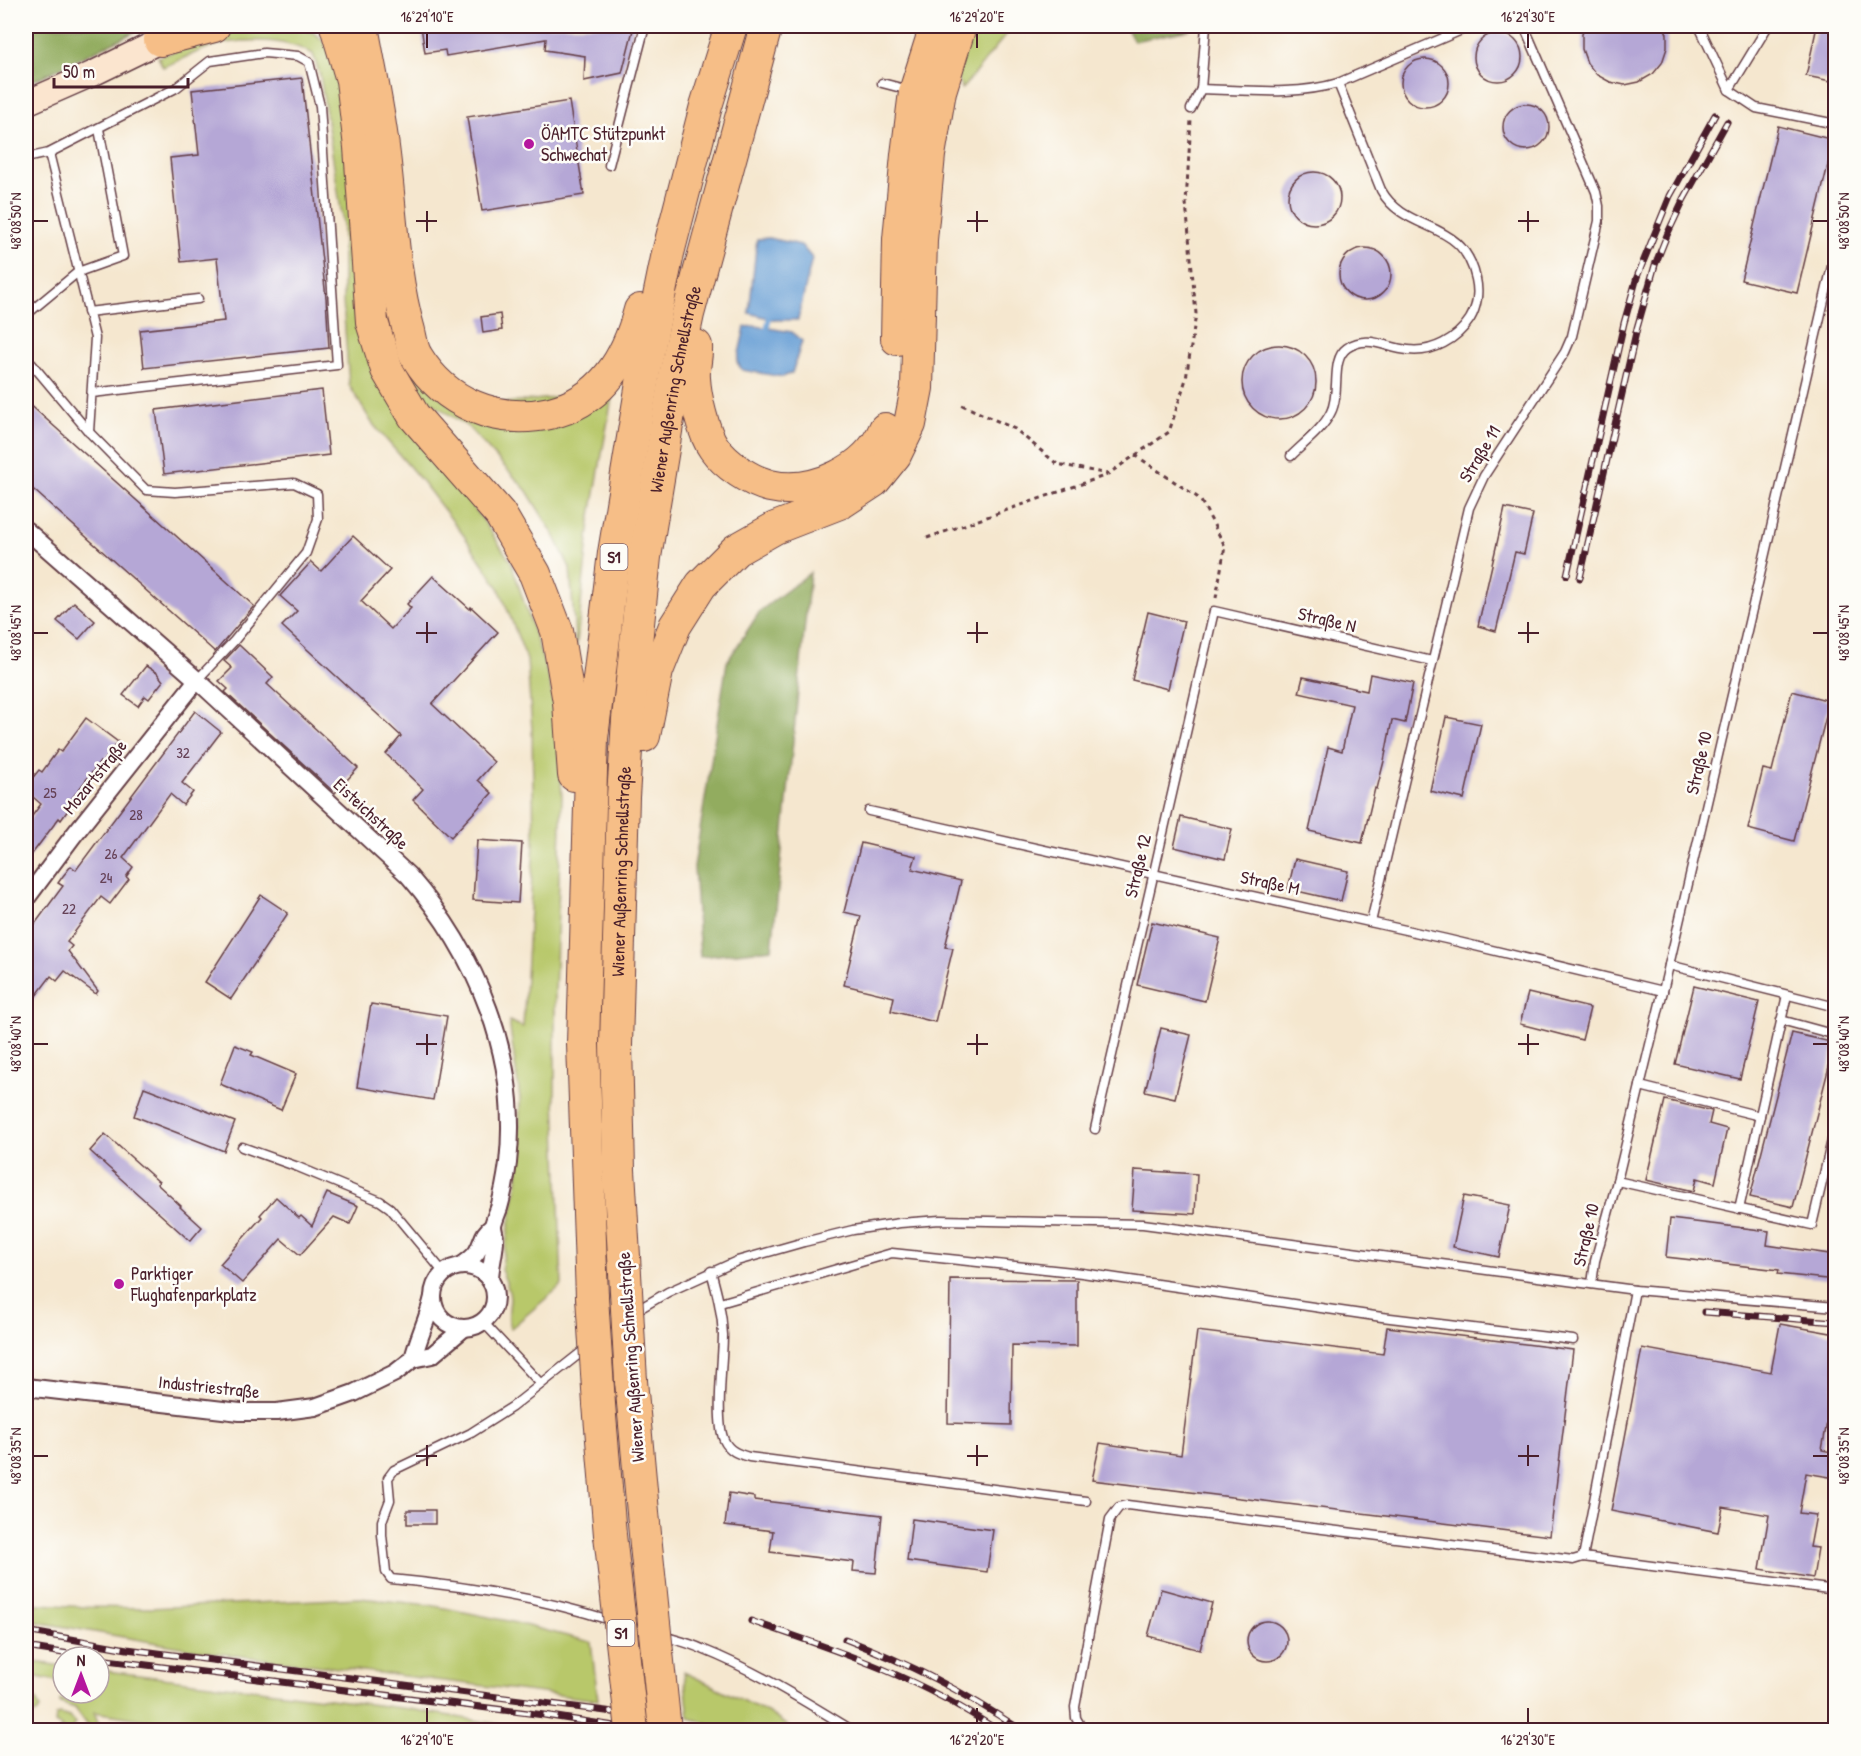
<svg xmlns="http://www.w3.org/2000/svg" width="1861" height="1756" font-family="'Patrick Hand',sans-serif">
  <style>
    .green { fill: #b8c86a; stroke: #81744a; stroke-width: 1.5 }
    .forest { fill: #92ac5e; stroke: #6e6644; stroke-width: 1.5 }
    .water { fill: #679fd5; stroke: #585f80; stroke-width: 1.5 }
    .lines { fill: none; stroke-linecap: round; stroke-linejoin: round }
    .stream { stroke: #679fd5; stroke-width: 5 }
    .building { fill: #b5a7d6 }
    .service-casing { stroke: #643d44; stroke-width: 11 }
    .minor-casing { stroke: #643d44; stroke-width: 20 }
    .secondary-casing { stroke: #643d44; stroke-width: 27 }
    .motorway-casing { stroke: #643d44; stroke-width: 34 }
    .path { stroke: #643d44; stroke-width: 3; stroke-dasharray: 4.5 4.5; stroke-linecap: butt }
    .service { stroke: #fff; stroke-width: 8 }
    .minor { stroke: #fff; stroke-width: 16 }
    .secondary { stroke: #fbe5cf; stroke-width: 24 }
    .motorway { stroke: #f6be87; stroke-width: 32 }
    .rail-casing { stroke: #4a1f2b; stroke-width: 7 }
    .rail { stroke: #fdfcf7; stroke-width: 4.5; stroke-dasharray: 14; stroke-linecap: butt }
    .motorway-bridge-casing { stroke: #643d44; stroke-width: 34; stroke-linecap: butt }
    .motorway-bridge { stroke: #f6be87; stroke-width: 32 }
    .ticks { fill: none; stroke: #4a1f2b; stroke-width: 2 }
    .poi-dot { fill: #b5179e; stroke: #fdfcf7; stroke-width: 2 }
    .labels { text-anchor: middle; stroke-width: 5; stroke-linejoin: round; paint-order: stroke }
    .number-label { font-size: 15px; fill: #654156 }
    .shield { fill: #fdfcf7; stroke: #806168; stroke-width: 1.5 }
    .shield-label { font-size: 16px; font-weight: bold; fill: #4a1f2b }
    .poi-label { font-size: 18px; fill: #4a1f2b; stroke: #fdfcf7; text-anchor: start }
    .street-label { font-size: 18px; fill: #4a1f2b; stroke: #fdfcf7 }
    .neatline { fill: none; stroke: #4a1f2b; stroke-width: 2 }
    .ticks-label { font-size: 15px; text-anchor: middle; fill: #4a1f2b }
  </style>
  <rect width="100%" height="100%" fill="#fdfcf7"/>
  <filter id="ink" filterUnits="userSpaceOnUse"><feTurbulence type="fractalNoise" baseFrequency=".0167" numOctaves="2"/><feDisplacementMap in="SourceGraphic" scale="12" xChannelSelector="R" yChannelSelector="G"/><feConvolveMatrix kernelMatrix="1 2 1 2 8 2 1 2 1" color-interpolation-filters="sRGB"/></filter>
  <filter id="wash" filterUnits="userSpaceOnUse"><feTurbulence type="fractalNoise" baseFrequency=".008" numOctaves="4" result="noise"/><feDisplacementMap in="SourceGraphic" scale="24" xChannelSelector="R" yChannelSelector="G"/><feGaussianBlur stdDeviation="1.35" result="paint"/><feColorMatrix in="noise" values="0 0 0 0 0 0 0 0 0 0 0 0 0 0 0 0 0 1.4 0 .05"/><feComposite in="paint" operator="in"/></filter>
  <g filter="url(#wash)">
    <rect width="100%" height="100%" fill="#f5e7cf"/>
    <g class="green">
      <path d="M249,26H295L314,33L326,43L337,71L356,227L432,454L481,517L511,562L549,679L558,728L562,797L555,994V1098L562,1285L510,1329C507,1318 509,1311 510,1299C510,1289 505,1279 501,1270L518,1180L520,1098L509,1021L523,1027L534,842L532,730L527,660L499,588L465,537L421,480L372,423L349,385L343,301V224L320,75L313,54C287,40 254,39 225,43C207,46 181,60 163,67L158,57Z"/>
      <polygon points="972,26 1013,26 962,89 954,69"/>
      <polygon points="401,359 453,408 613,392 590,521 576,651 570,568 554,535 527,491 468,427 422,396"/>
      <polygon points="359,1598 430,1605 508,1621 591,1642 598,1700 209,1652 26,1620 26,1603 85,1607 150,1608"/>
      <polygon points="26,1661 63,1666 63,1682 26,1675"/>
      <polygon points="99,1670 409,1709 497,1724 559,1730 331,1730 318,1727 317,1730 212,1730 94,1712 100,1727 89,1727 75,1708 60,1703 60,1700 73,1701 74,1693 99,1693"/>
      <polygon points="684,1672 769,1713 793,1730 731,1730 689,1718"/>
      <polygon points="28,1696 36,1699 40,1709 37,1713 26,1717 26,1697"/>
      <polygon points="60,1714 69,1717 75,1723 71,1730 59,1730 62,1727 55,1723 56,1716"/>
    </g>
    <g class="forest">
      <polygon points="26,26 147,26 35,80 26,83"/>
      <polygon points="1125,26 1190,26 1189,30 1134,41"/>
      <polygon points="810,573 772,949 700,957 694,867 727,662 760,611"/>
    </g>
    <g class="water">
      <polygon points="769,238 801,245 812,258 798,320 775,320 749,313 757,239"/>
      <polygon points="756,326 792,332 802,341 792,373 783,377 742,370 737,362 745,327"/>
    </g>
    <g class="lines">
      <polyline class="stream" points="767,328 769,318"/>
    </g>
    <g id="blocks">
      <g class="building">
        <polygon points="421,26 634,26 622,73 584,81 585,56 545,50 546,39 446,56 445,50 425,53"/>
        <polygon points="1585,26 1664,26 1667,34 1667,48 1662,63 1653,74 1639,82 1625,85 1610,82 1597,75 1587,63 1582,49 1582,34"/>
        <polygon points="1817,26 1836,26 1836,82 1806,76"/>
        <circle cx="1498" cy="57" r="24"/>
        <circle cx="1425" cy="83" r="24"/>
        <polygon points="302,78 326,298 329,348 144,368 140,330 224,321 217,258 181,262 170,158 199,155 192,90"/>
        <polygon points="569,101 584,195 482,211 467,117"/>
        <circle cx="1526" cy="127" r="23"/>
        <polygon points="1778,126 1834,140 1797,293 1741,280"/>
        <circle cx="1314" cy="198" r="26"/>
        <circle cx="1365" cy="274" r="26"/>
        <polygon points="500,314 502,330 483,333 481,317"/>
        <circle cx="1279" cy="382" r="37"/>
        <polygon points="322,390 329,455 164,474 156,410"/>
        <polygon points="26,401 254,606 215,652 26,483"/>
        <polygon points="1505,508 1533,514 1524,554 1515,552 1496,631 1478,626"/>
        <polygon points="353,536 390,570 361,601 391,629 411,608 407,604 433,576 470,609 471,607 498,632 432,704 494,762 478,780 492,793 451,837 413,800 423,789 386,754 401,736 282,626 297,611 280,596 311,562 321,571"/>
        <polygon points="74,602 95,621 79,639 57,621"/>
        <polygon points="1148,612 1184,621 1168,689 1132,680"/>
        <polygon points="239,645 273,677 267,684 358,768 335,793 225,692 228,689 219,681 232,668 224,661"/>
        <polygon points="146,666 157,673 163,681 149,699 145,696 138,706 123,695"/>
        <polygon points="1370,674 1413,683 1405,723 1392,720 1384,761 1377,789 1375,788 1362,843 1309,831 1328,747 1342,751 1352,705 1299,693 1303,677 1367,691"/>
        <polygon points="1792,691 1830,701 1794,841 1748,829 1763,769 1772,771"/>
        <polygon points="195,711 221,732 182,783 193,792 183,805 170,794 123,858 133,867 126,877 129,879 110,904 101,897 67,942 72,946 68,951 98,991 96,994 65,971 57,981 51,976 26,1009 26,936 63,886 58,883 63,876 71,866 76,870"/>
        <polygon points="1446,717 1481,724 1464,799 1430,791"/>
        <polygon points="86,718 118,742 102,764 100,762 70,801 73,803 61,820 59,818 26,862 26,824 41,804 26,791 26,786 39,770 42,772 58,750 61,752"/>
        <polygon points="1181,817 1232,829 1225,859 1174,847"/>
        <polygon points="477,840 522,843 518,903 473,900"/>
        <polygon points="861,843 916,856 912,869 961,881 945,947 953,948 935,1022 891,1011 894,997 844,985 861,916 844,912"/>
        <polygon points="1295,859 1348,871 1341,901 1288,889"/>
        <polygon points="261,895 288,913 231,999 205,982"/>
        <polygon points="1152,922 1220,938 1205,1001 1137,985"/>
        <polygon points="1694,986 1759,1002 1740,1079 1675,1064"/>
        <polygon points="1528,993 1590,1008 1582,1040 1520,1024"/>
        <polygon points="371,1004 447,1016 433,1100 357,1087"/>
        <polygon points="1161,1028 1191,1035 1175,1098 1145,1091"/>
        <polygon points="1792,1033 1835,1043 1793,1207 1750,1197"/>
        <polygon points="235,1045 253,1052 251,1055 296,1074 281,1110 220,1084"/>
        <polygon points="144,1087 235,1122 224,1151 134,1116"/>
        <polygon points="1665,1100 1712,1111 1709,1124 1727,1129 1715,1183 1697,1178 1694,1191 1646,1180"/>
        <polygon points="105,1134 159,1182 157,1184 181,1206 180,1207 202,1227 190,1241 90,1151"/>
        <polygon points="1135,1170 1197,1174 1195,1214 1132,1210"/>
        <polygon points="327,1193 358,1206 350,1224 334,1217 300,1255 281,1239 242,1283 220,1264 262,1217 260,1215 276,1197 299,1218 301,1216 312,1226"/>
        <polygon points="1464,1196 1510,1205 1499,1257 1453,1247"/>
        <polygon points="1670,1219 1769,1231 1767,1245 1836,1255 1836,1280 1778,1274 1779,1270 1666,1257"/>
        <polygon points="950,1279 1077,1280 1077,1346 1012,1345 1011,1425 948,1423"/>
        <polygon points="1780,1324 1836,1334 1836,1372 1822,1450 1836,1453 1836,1478 1806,1473 1799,1513 1816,1515 1810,1547 1818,1548 1813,1578 1760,1569 1769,1515 1723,1507 1718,1532 1611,1511 1642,1348 1771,1372"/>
        <polygon points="1387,1327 1573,1350 1550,1536 1092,1480 1100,1443 1181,1455 1197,1331 1383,1354"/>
        <polygon points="729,1493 754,1497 754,1500 882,1515 876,1573 853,1571 854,1562 770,1552 773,1531 725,1525"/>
        <rect x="407" y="1510" width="28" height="14"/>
        <polygon points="912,1519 993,1530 987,1572 907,1561"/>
        <polygon points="1161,1589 1212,1603 1200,1650 1148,1636"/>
        <circle cx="1267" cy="1641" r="20"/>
      </g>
    </g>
  </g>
  <g filter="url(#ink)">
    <use href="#blocks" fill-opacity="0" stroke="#643d44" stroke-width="1.5"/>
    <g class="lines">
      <defs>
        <g id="service">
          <polyline points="1699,26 1729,90 1756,108 1836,124"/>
          <polyline points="882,83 909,90"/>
          <polyline points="1201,89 1206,26"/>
          <polyline points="1729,90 1768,26"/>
          <path d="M1191,109L1201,89C1246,90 1295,96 1338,83L1471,26"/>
          <polyline points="26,158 49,153"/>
          <polyline points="609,165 645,26"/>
          <polyline points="88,312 198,299"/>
          <polyline points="26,315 78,272 123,256 99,129"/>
          <polyline points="26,357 89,432 146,490 175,492 294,483 317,494 318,519 306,553 234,641 197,680"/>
          <polyline points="89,432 95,338 49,153 176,88 210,61 264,53 298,56 309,62 320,106 337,365 92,393"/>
          <path d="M1291,456C1304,443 1323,429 1331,412C1341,392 1330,360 1347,348C1368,334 1386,348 1408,350C1433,353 1457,339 1470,319C1477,307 1479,292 1476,279C1463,217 1406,235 1381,190L1338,83"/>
          <polyline points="869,811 1446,939 1663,991"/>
          <polyline points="1371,922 1469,508 1484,476 1565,352 1572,336 1599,221 1599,206 1596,192 1524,26"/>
          <polyline points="1669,965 1836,1007"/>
          <polyline points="1781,1020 1836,1035"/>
          <polyline points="1640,1086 1760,1116"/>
          <polyline points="1095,1129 1214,611 1432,661"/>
          <polyline points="242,1147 298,1167 380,1201 390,1208 444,1273"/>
          <polyline points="1617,1181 1812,1225 1836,1123"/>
          <polyline points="1739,1209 1787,995"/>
          <path d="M711,1271C717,1293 722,1312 723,1335C723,1359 715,1421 724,1440C729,1451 738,1454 749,1457L1086,1501"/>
          <polyline points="1592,1284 1595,1261 1617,1181 1663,991 1836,249"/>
          <polyline points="720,1303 892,1253 1082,1273 1382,1317 1573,1340"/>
          <polyline points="634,1312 668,1292 737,1261 804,1242 853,1230 900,1223 940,1220 1143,1224 1635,1290 1836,1307"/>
          <polyline points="483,1322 541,1384"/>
          <path d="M588,1347L512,1407L471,1433L394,1470L388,1478L390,1500L382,1521V1535L386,1572L391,1579C466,1586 541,1598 613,1621"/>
          <polyline points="1583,1557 1635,1290"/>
          <path d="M663,1636C676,1640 690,1643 702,1649C755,1670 804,1701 852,1730"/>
          <polyline points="1083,1730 1076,1718 1075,1707 1110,1519 1119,1507 1127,1505 1573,1560 1583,1557 1836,1590"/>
          <polyline points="1835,1730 1836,1729"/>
        </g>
        <g id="minor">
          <path d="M26,530L197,680L408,875C477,954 520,1057 508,1163C506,1178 503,1194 499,1208C497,1214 494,1220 493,1226C493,1230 495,1235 495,1239C495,1253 490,1266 490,1280"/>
          <polyline points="26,899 73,836 197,680"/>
          <circle cx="464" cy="1297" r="31"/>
          <path d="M461,1266C467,1262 473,1258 477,1252C484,1240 481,1235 493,1226"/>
          <path d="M413,1359C418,1338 428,1319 433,1297"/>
          <polyline points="26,1387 240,1412 277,1412 315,1407 354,1393 395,1373 413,1359 432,1355 464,1328"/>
        </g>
        <polyline id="secondary" points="26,103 92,74 176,33"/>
        <g id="motorway">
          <polyline points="336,26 352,80 360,147 372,322 387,370 414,416 500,514 535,574 557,631 569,702 574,775"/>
          <path d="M362,26C369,66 378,106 383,147C391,208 392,272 409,331C411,339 412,350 417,357C445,403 497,425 550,413C602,401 627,359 640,310"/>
          <polyline points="160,40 214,26"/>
          <polyline points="897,339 899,239 907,155 915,92 936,26"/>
          <path d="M696,346C697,356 693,367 694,378C695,396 703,433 714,448C726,465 750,481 770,486C813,496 868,470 885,429"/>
          <polyline points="644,736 657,671 675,626 701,585 736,550 775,528 842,502 874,481 895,455 910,424 917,388 921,240 929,155 940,91 960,26"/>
          <path id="s1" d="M626,1291L619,1170L616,1045L623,797L628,719L645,557L676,371L688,314L766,26"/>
          <polyline points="592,1297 583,1044 592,738 614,553 645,365 668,253 706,106 731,26"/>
          <polyline points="631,1381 646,1545"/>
          <polyline points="599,1404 610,1535"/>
        </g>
      </defs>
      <use href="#service" class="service-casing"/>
      <use href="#minor" class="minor-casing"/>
      <use href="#secondary" class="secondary-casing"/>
      <use href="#motorway" class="motorway-casing"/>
      <g class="path">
        <polyline points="962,405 1015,429 1057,464 1108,474 1169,432 1186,379 1196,314 1186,203 1191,120"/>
        <polyline points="1135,455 1200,499 1225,546 1216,598"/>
        <polyline points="927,538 1107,475"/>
      </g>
      <use href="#service" class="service"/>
      <use href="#minor" class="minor"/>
      <use href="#secondary" class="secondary"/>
      <use href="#motorway" class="motorway"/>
      <defs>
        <g id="rail">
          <polyline points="1567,575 1624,323 1637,277 1670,196 1715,115"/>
          <polyline points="1580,578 1637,328 1655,265 1667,235 1684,199 1727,122"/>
          <polyline points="1704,1312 1836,1322"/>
          <path d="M751,1621C839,1651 919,1677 997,1730"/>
          <polyline points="26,1631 127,1649 606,1711 648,1718 699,1730"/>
          <path d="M845,1639C910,1664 963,1691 1021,1730"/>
          <polyline points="26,1647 88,1657"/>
          <polyline points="99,1659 544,1715 640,1730"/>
          <polyline points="1053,1729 1055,1730"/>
        </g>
      </defs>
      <use href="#rail" class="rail-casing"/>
      <use href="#rail" class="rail"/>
      <defs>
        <g id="motorway-bridge">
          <polyline points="626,1291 631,1381"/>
          <polyline points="592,1297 599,1404"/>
          <polyline points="610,1535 632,1730"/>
          <polyline points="646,1545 665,1730"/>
        </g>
      </defs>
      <use href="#motorway-bridge" class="motorway-bridge-casing"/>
      <use href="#motorway-bridge" class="motorway-bridge"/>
    </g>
  </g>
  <path class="ticks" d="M427,33V48M977,33V48M1528,33V48M427,211V232M977,211V232M1528,211V232M33,221H48M416,221H437M967,221H988M1518,221H1539M1813,221H1828M427,622V643M977,622V643M1528,622V643M33,633H48M416,633H437M967,633H988M1518,633H1539M1813,633H1828M427,1034V1055M977,1034V1055M1528,1034V1055M33,1044H48M416,1044H437M967,1044H988M1518,1044H1539M1813,1044H1828M427,1445V1466M977,1445V1466M1528,1445V1466M33,1456H48M416,1456H437M967,1456H988M1518,1456H1539M1813,1456H1828M427,1708V1723M977,1708V1723M1528,1708V1723"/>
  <g class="poi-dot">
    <circle cx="529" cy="144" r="6"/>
    <circle cx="119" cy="1284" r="6"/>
  </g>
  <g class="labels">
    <g class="number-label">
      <text x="183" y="758">32</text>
      <text x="50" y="798">25</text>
      <text x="136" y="820">28</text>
      <text x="111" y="859">26</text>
      <text x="106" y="883">24</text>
      <text x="69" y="914">22</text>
    </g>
    <g class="shield">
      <rect x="600.5" y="544" width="27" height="26" rx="4.5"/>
      <rect x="607.5" y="1620" width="27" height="26" rx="4.5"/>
    </g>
    <g class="shield-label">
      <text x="614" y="563">S1</text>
      <text x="621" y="1639">S1</text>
    </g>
    <g class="poi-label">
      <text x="541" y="140">ÖAMTC Stützpunkt<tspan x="541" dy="21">Schwechat</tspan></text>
      <text x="131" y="1280">Parktiger<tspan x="131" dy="21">Flughafenparkplatz</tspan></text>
    </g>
    <g class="street-label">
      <text dy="6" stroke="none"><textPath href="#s1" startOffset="906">Wiener Außenring Schnellstraße</textPath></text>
      <text transform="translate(1480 454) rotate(-59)" y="6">Straße 11</text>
      <text transform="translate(1327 620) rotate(13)" y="6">Straße N</text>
      <text transform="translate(1699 763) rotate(-77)" y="6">Straße 10</text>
      <text transform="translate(95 777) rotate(-51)" y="6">Mozartstraße</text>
      <text transform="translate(371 814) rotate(43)" y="6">Eisteichstraße</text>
      <text transform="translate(1138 866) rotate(-77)" y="6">Straße 12</text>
      <text dy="6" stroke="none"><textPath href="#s1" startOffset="420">Wiener Außenring Schnellstraße</textPath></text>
      <text transform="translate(1270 883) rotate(12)" y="6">Straße M</text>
      <text transform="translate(1586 1235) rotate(-77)" y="6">Straße 10</text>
      <text transform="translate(631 1357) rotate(-94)" y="6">Wiener Außenring Schnellstraße</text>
      <text transform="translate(209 1387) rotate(6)" y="6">Industriestraße</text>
    </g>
  </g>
  <rect width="1861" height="1756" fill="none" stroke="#fdfcf7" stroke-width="66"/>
  <g transform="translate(81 1675)"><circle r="28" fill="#fdfcf7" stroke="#b5a4a5" stroke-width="1.5"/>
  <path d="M0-4.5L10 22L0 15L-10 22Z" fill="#b5179e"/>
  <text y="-9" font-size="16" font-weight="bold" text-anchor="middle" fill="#4a1f2b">N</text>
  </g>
  <path d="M54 78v9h134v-9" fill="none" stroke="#4a1f2b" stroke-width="3"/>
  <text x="63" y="78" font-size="18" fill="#4a1f2b" stroke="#fdfcf7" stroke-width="4.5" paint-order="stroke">50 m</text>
  <rect x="33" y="33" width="1795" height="1690" class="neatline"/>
  <g class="ticks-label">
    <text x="427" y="22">16°29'10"E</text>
    <text x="977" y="22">16°29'20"E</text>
    <text x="1528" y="22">16°29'30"E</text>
    <text transform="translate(16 221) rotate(-90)" y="5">48°08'50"N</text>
    <text transform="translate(1844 221) rotate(-90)" y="5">48°08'50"N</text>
    <text transform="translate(16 633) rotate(-90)" y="5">48°08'45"N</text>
    <text transform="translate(1844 633) rotate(-90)" y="5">48°08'45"N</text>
    <text transform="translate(16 1044) rotate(-90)" y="5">48°08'40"N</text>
    <text transform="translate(1844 1044) rotate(-90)" y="5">48°08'40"N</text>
    <text transform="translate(16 1456) rotate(-90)" y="5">48°08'35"N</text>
    <text transform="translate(1844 1456) rotate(-90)" y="5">48°08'35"N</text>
    <text x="427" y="1745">16°29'10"E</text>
    <text x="977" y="1745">16°29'20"E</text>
    <text x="1528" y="1745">16°29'30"E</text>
  </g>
</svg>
